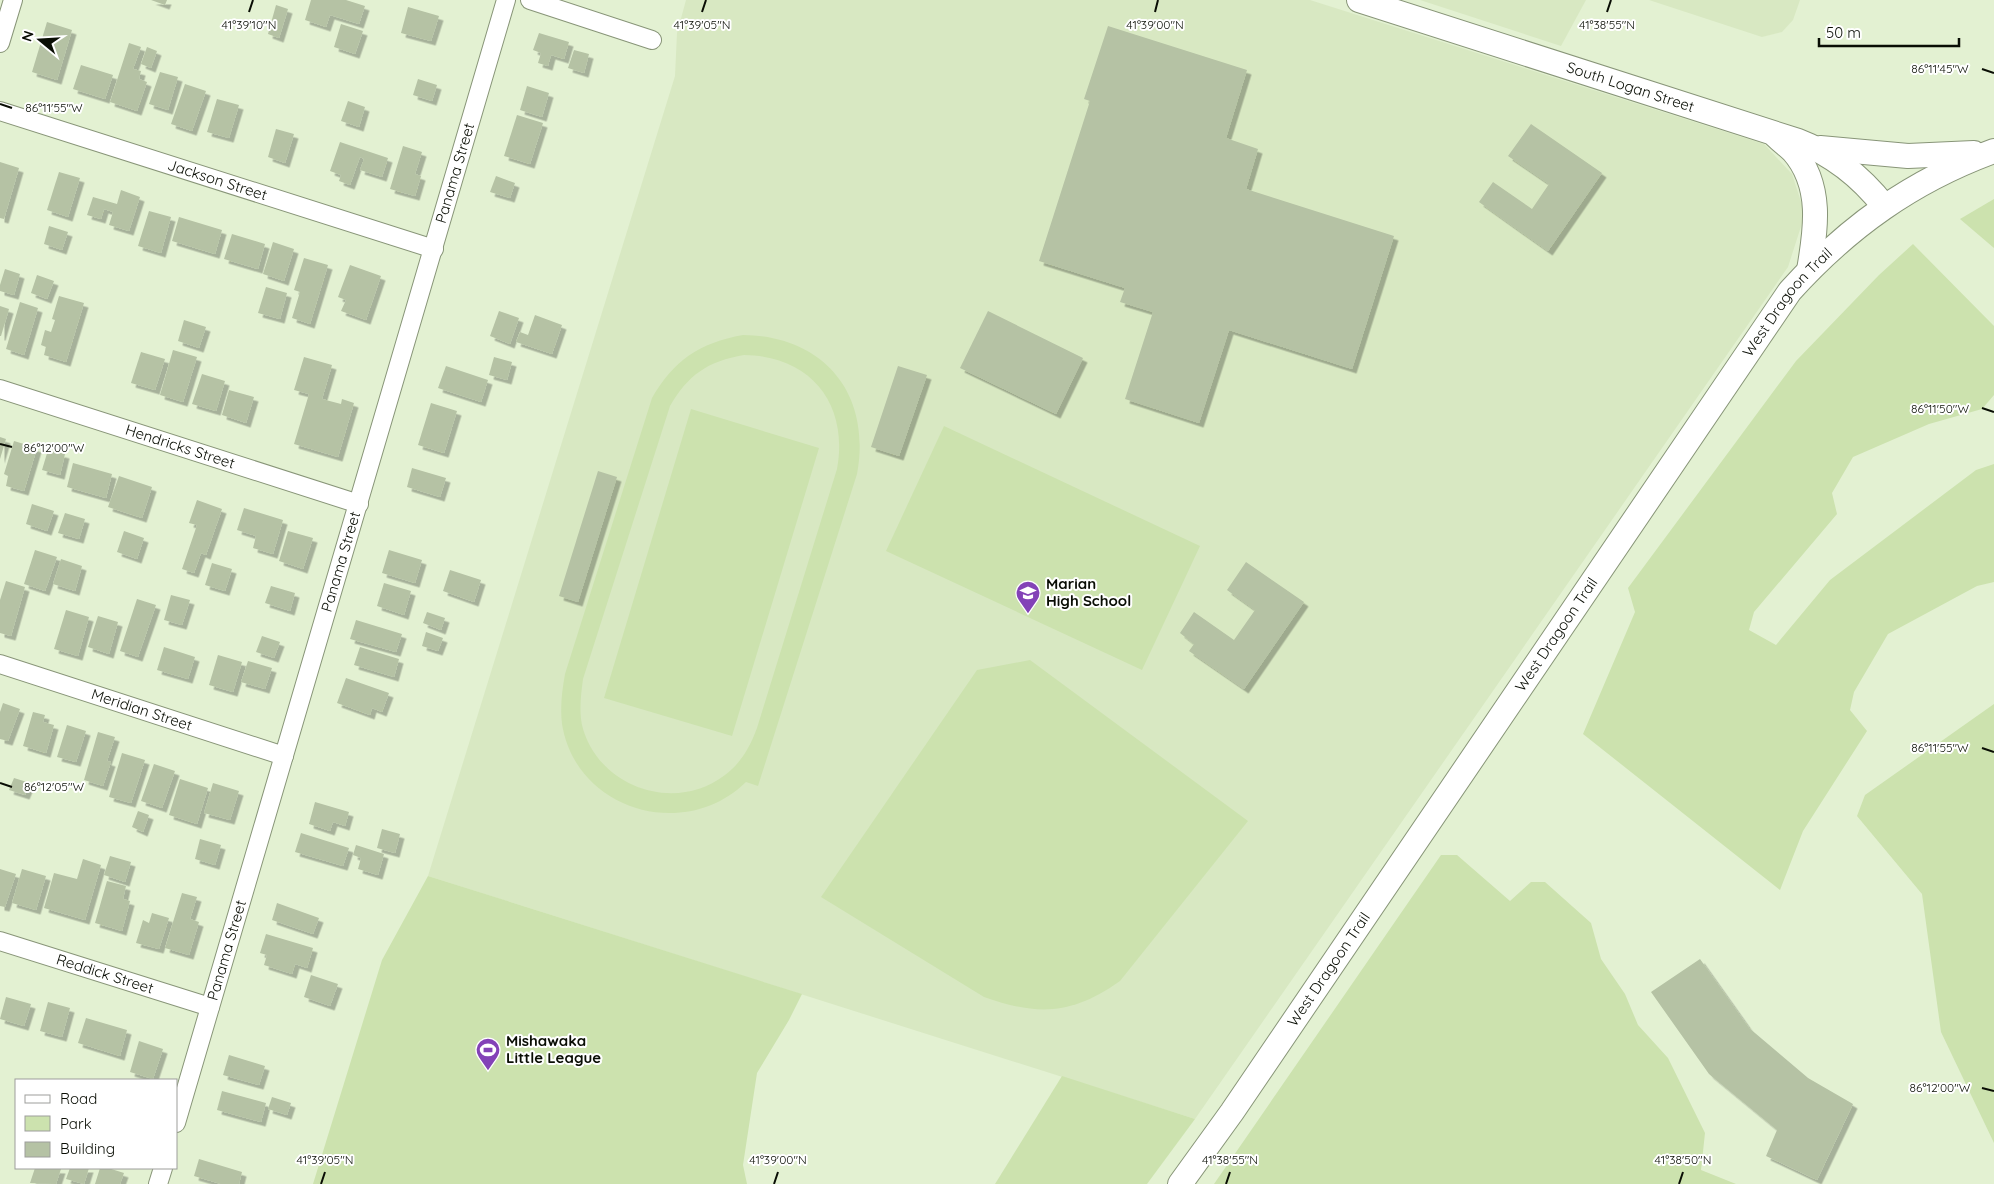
<svg xmlns="http://www.w3.org/2000/svg" width="1994" height="1184" font-family="Quicksand,sans-serif">
  <style>
    .built { fill: #d8e8c2 }
    .green { fill: #cce2ae; fill-rule: evenodd }
    .building { fill: #b5c2a4; filter: url(#shadow) }
    .lines { fill: none; stroke-linecap: round; stroke-linejoin: round }
    .street-casing { stroke: #889578; stroke-width: 20 }
    .secondary-casing { stroke: #889578; stroke-width: 26 }
    .street { stroke: #fff; stroke-width: 18 }
    .secondary { stroke: #fff; stroke-width: 24 }
    .ticks { fill: none; stroke: #090d04; stroke-width: 2 }
    .labels { text-anchor: middle; stroke-width: 4; stroke-linejoin: round; paint-order: stroke }
    .street-label { font-size: 15px; fill: #090d04; stroke: #fff }
    .poi-label { font-size: 15px; font-weight: bold; fill: #090d04; stroke: #fff; text-anchor: start }
    .ticks-label { font-size: 12px; text-anchor: middle; fill: #090d04; stroke: #fff; stroke-width: 4; stroke-linejoin: round; paint-order: stroke }
  </style>
  <defs>
    <filter id="shadow"><feDropShadow dx="4.5" dy="4.5" stdDeviation="0" flood-color="#0004"/></filter>
  </defs>
  <rect width="100%" height="100%" fill="#e3f1d2"/>
  <g class="built">
    <polygon points="686,0 1310,0 1764,144 1792,174 1805,214 1788,267 1195,1119 428,876 675,76 677,33"/>
    <polygon points="1420,0 1586,0 1561,46"/>
    <polygon points="1649,0 1800,0 1793,20 1782,32 1762,37"/>
  </g>
  <g class="green">
    <polygon points="1994,199 1994,248 1960,219"/>
    <polygon points="1913,244 1994,326 1994,395 1982,409 1929,424 1853,457 1832,493 1837,514 1754,612 1749,630 1776,645 1830,580 1976,470 1994,464 1994,582 1977,586 1888,634 1854,692 1850,710 1867,731 1803,831 1780,890 1583,734 1635,612 1628,588 1796,361 1879,275"/>
    <path d="M743,335C824,336 872,394 857,474L758,786L746,782C685,842 576,811 562,724C560,707 562,691 565,674L652,398C674,360 699,343 743,335ZM744,355C811,356 849,404 837,469L757,728C750,747 741,763 725,775C675,814 597,787 582,725C579,710 581,694 583,679L670,406C688,375 708,361 744,355Z"/>
    <polygon points="691,409 819,448 732,736 604,698"/>
    <polygon points="944,426 1200,546 1142,670 886,551"/>
    <path d="M1030,660L1248,821L1120,981C1072,1015 1038,1016 984,997L821,897L977,670Z"/>
    <polygon points="1994,704 1994,1143 1941,1032 1922,894 1857,816 1865,795"/>
    <polygon points="1441,855 1457,855 1510,901 1531,882 1545,882 1591,923 1601,959 1625,994 1638,1025 1668,1058 1705,1133 1701,1170 1736,1184 1214,1184"/>
    <polygon points="428,876 802,994 789,1020 757,1073 743,1165 747,1184 313,1184 382,960"/>
    <polygon points="1062,1076 1195,1119 1147,1184 995,1184"/>
  </g>
  <g class="building">
    <polygon points="151,0 167,0 165,5"/>
    <polygon points="311,0 346,0 365,6 359,24 330,15 326,27 305,20"/>
    <polygon points="276,5 288,9 279,38 268,34"/>
    <polygon points="408,7 439,16 431,41 401,33"/>
    <polygon points="47,22 72,30 57,80 32,72"/>
    <polygon points="341,24 363,31 355,54 334,47"/>
    <polygon points="1108,26 1247,70 1226,138 1258,149 1246,189 1394,236 1352,369 1229,330 1199,423 1125,399 1153,312 1120,302 1125,288 1039,261 1090,101 1084,99"/>
    <polygon points="539,33 569,42 564,59 551,55 548,66 538,63 541,53 533,50"/>
    <polygon points="129,43 141,47 133,69 141,71 139,79 147,82 137,111 110,102"/>
    <polygon points="147,47 157,51 151,68 141,64"/>
    <polygon points="574,50 589,54 584,73 568,68"/>
    <polygon points="81,65 113,75 105,99 73,89"/>
    <polygon points="160,72 178,77 168,110 149,104"/>
    <polygon points="418,79 437,85 432,101 413,95"/>
    <polygon points="185,84 206,91 192,131 171,124"/>
    <polygon points="527,86 549,93 542,117 520,110"/>
    <polygon points="217,99 239,105 229,138 207,132"/>
    <polygon points="348,101 365,107 359,127 341,121"/>
    <polygon points="517,115 543,123 530,164 504,156"/>
    <polygon points="1531,124 1602,173 1548,251 1479,202 1493,182 1532,209 1549,184 1508,156"/>
    <polygon points="276,129 294,134 285,163 268,157"/>
    <polygon points="340,142 388,158 382,177 360,170 364,159 360,157 350,185 339,181 341,175 330,171"/>
    <polygon points="403,146 422,152 415,174 421,176 415,196 390,189"/>
    <polygon points="0,162 19,168 4,219 0,218"/>
    <polygon points="59,172 80,178 68,217 47,210"/>
    <polygon points="496,176 515,183 510,198 490,192"/>
    <polygon points="121,190 140,197 129,231 109,225 113,212 104,209 101,219 87,215 93,197 117,204"/>
    <polygon points="149,211 171,217 161,253 138,246"/>
    <polygon points="179,217 222,230 215,254 172,241"/>
    <polygon points="49,226 68,232 62,250 44,244"/>
    <polygon points="232,234 265,244 258,269 224,259"/>
    <polygon points="273,242 294,249 284,281 263,274"/>
    <polygon points="304,258 328,265 310,324 292,318 300,292 294,290"/>
    <polygon points="350,265 381,276 366,320 341,311 346,300 338,297"/>
    <polygon points="5,269 20,274 14,295 0,291 0,285"/>
    <polygon points="37,275 54,281 47,299 31,293"/>
    <polygon points="266,287 287,293 280,319 258,313"/>
    <polygon points="59,296 84,303 66,362 44,355 46,347 41,345 45,330 51,332 55,320 52,319"/>
    <polygon points="20,302 38,308 24,355 6,349"/>
    <polygon points="0,306 9,309 1,336 0,336"/>
    <polygon points="499,311 519,318 510,344 490,336"/>
    <polygon points="988,311 1083,358 1056,414 960,368"/>
    <polygon points="535,315 562,325 552,354 516,342 520,332 528,335"/>
    <polygon points="184,320 206,327 199,348 178,341"/>
    <polygon points="173,350 197,357 183,402 160,395"/>
    <polygon points="141,352 165,359 155,390 131,383"/>
    <polygon points="304,357 332,365 322,399 341,404 342,399 354,403 338,457 294,444 309,394 294,390"/>
    <polygon points="494,357 512,362 507,380 489,375"/>
    <polygon points="446,366 488,380 481,402 438,388"/>
    <polygon points="898,366 927,375 899,456 871,447"/>
    <polygon points="202,374 225,381 216,411 192,404"/>
    <polygon points="229,390 254,397 246,423 222,415"/>
    <polygon points="431,403 457,411 444,453 418,445"/>
    <polygon points="0,437 6,439 0,459"/>
    <polygon points="14,441 37,448 24,491 6,486 8,476 4,474"/>
    <polygon points="48,450 65,454 60,475 42,470"/>
    <polygon points="73,463 112,474 106,498 67,487"/>
    <polygon points="412,468 446,478 440,497 407,487"/>
    <polygon points="598,471 617,477 578,602 559,596"/>
    <polygon points="119,476 152,487 142,518 108,507"/>
    <polygon points="197,500 222,509 206,555 201,553 194,573 182,569 197,525 189,523"/>
    <polygon points="32,504 54,511 47,531 26,524"/>
    <polygon points="244,508 283,520 273,554 253,548 256,536 237,530"/>
    <polygon points="65,513 85,519 79,539 58,533"/>
    <polygon points="124,531 144,538 137,559 117,552"/>
    <polygon points="288,531 313,538 303,569 279,561"/>
    <polygon points="35,550 57,557 45,591 24,584"/>
    <polygon points="389,550 422,560 415,583 382,573"/>
    <polygon points="61,559 82,566 75,591 53,584"/>
    <polygon points="1246,562 1304,602 1244,689 1189,651 1194,644 1180,633 1194,612 1234,640 1255,610 1227,590"/>
    <polygon points="212,563 232,569 225,591 205,585"/>
    <polygon points="450,570 481,580 474,602 443,591"/>
    <polygon points="6,581 25,587 11,636 0,633 0,600"/>
    <polygon points="384,583 411,591 404,615 377,606"/>
    <polygon points="271,586 295,593 290,611 265,603"/>
    <polygon points="171,595 190,600 182,625 164,620"/>
    <polygon points="137,599 156,605 138,657 120,651"/>
    <polygon points="66,610 89,617 78,656 54,649"/>
    <polygon points="427,612 445,618 441,630 423,623"/>
    <polygon points="98,616 118,622 109,654 88,647"/>
    <polygon points="356,620 402,634 396,652 350,639"/>
    <polygon points="426,632 443,638 438,651 422,646"/>
    <polygon points="262,636 280,642 274,658 256,652"/>
    <polygon points="164,647 195,657 188,679 157,670"/>
    <polygon points="360,647 399,659 394,677 354,665"/>
    <polygon points="218,655 242,662 233,692 209,685"/>
    <polygon points="248,661 272,668 265,689 241,682"/>
    <polygon points="346,678 389,693 382,712 372,708 370,715 337,703"/>
    <polygon points="3,703 20,709 8,741 0,739 0,712"/>
    <polygon points="33,712 45,715 43,722 54,725 46,753 23,746"/>
    <polygon points="67,725 86,731 76,762 57,757"/>
    <polygon points="98,732 115,737 107,761 111,762 103,786 84,780"/>
    <polygon points="122,753 145,760 131,803 109,797"/>
    <polygon points="154,764 175,771 162,808 141,801"/>
    <polygon points="14,778 30,783 25,795 9,790"/>
    <polygon points="180,779 208,788 197,824 169,815"/>
    <polygon points="213,783 239,791 230,820 204,813"/>
    <polygon points="315,802 349,812 345,826 333,822 330,831 309,824"/>
    <polygon points="138,811 149,815 143,832 132,827"/>
    <polygon points="382,829 400,834 395,853 377,848"/>
    <polygon points="301,833 349,848 343,866 295,852"/>
    <polygon points="200,839 221,845 215,865 195,859"/>
    <polygon points="356,845 384,854 378,875 358,869 361,858 353,855"/>
    <polygon points="110,856 131,862 125,882 104,875"/>
    <polygon points="83,859 101,865 85,920 44,908 54,873 77,879"/>
    <polygon points="0,869 16,874 5,907 0,906"/>
    <polygon points="22,869 46,876 36,910 12,903"/>
    <polygon points="107,881 126,886 123,899 130,901 122,931 95,923"/>
    <polygon points="182,893 197,897 190,919 199,922 189,955 165,948"/>
    <polygon points="277,903 319,918 313,934 272,920"/>
    <polygon points="152,913 169,918 159,949 136,943 143,920 149,923"/>
    <polygon points="266,934 313,948 307,968 295,964 292,974 264,965 267,955 260,953"/>
    <polygon points="1700,959 1749,1028 1808,1078 1853,1104 1817,1180 1766,1156 1777,1130 1709,1074 1651,992"/>
    <polygon points="311,975 338,984 330,1006 304,997"/>
    <polygon points="6,997 31,1004 24,1026 0,1019"/>
    <polygon points="48,1002 70,1008 62,1037 40,1031"/>
    <polygon points="86,1018 127,1030 120,1056 78,1043"/>
    <polygon points="139,1041 163,1049 153,1079 130,1072"/>
    <polygon points="229,1055 265,1066 259,1085 223,1075"/>
    <polygon points="222,1091 266,1103 261,1122 217,1110"/>
    <polygon points="272,1097 291,1103 287,1115 268,1109"/>
    <polygon points="199,1159 242,1172 239,1184 221,1184 194,1176"/>
    <polygon points="35,1168 61,1169 56,1184 30,1183"/>
    <polygon points="70,1168 89,1168 84,1184 66,1179"/>
    <polygon points="100,1168 108,1168 124,1173 120,1184 95,1184"/>
  </g>
  <g class="lines">
    <defs>
      <g id="street">
        <polyline points="530,0 652,40"/>
        <polyline points="0,43 13,0"/>
        <path id="s1" d="M0,111L434,249"/>
        <path id="s2" d="M0,389L359,504"/>
        <path id="s3" d="M0,664L284,756"/>
        <path id="s4" d="M0,941L210,1007"/>
        <path id="s5" d="M176,1123L506,0"/>
        <polyline points="158,1184 163,1168"/>
      </g>
      <g id="secondary">
        <path id="s6" d="M1359,0L1798,141C1832,154 1862,178 1884,206"/>
        <path d="M1776,136C1781,141 1788,146 1793,151C1823,185 1816,230 1809,270"/>
        <polyline points="1820,148 1908,156 1974,153"/>
        <path id="s7" d="M1180,1184L1232,1112L1790,291C1848,227 1912,181 1994,151"/>
      </g>
    </defs>
    <use href="#street" class="street-casing"/>
    <use href="#secondary" class="secondary-casing"/>
    <use href="#street" class="street"/>
    <use href="#secondary" class="secondary"/>
  </g>
  <path class="ticks" d="M249,12L253,0M702,12L706,0M1155,12L1158,0M1607,12L1611,0M1982,69L1994,73M0,104L12,108M1982,408L1994,412M0,444L12,447M1982,748L1994,752M0,783L12,787M1982,1088L1994,1091M321,1184L325,1172M774,1184L778,1172M1226,1184L1230,1172M1679,1184L1683,1172"/>
  <defs>
    <symbol id="school-pin" viewBox="-11 -11 22 30"><path d="M0 17L-7.5 6A9.5 9.5 0 1 1 7.5 6Z" fill="#8342b7" stroke="#fff"/><path d="M0-5L7-2L0 1L-7-2ZM-4 1L0 2.5L4 1V4Q0 6-4 4Z" fill="#fff"/></symbol>
    <symbol id="stadium-pin" viewBox="-11 -11 22 30"><path d="M0 17L-7.5 6A9.5 9.5 0 1 1 7.5 6Z" fill="#8342b7" stroke="#fff"/><path d="M0-5a6.5 5 0 1 0 0 10a6.5 5 0 1 0 0-10ZM-3.5-1.8h7v3.6h-7Z" fill="#fff"/></symbol>
  </defs>
  <g fill-rule="evenodd">
    <use href="#school-pin" x="1014" y="579" width="28" height="38"/>
    <use href="#stadium-pin" x="474" y="1036" width="28" height="38"/>
  </g>
  <g class="labels">
    <g class="street-label">
      <text dy="5" stroke="none"><textPath href="#s6" startOffset="285">South Logan Street</textPath></text>
      <text dy="5" stroke="none"><textPath href="#s5" startOffset="990">Panama Street</textPath></text>
      <text dy="5" stroke="none"><textPath href="#s1" startOffset="228">Jackson Street</textPath></text>
      <text dy="5" stroke="none"><textPath href="#s7" startOffset="1071">West Dragoon Trail</textPath></text>
      <text dy="5" stroke="none"><textPath href="#s2" startOffset="189">Hendricks Street</textPath></text>
      <text dy="5" stroke="none"><textPath href="#s5" startOffset="585">Panama Street</textPath></text>
      <text dy="5" stroke="none"><textPath href="#s7" startOffset="666">West Dragoon Trail</textPath></text>
      <text dy="5" stroke="none"><textPath href="#s3" startOffset="149">Meridian Street</textPath></text>
      <text dy="5" stroke="none"><textPath href="#s5" startOffset="180">Panama Street</textPath></text>
      <text dy="5" stroke="none"><textPath href="#s7" startOffset="261">West Dragoon Trail</textPath></text>
      <text dy="5" stroke="none"><textPath href="#s4" startOffset="110">Reddick Street</textPath></text>
    </g>
    <g class="poi-label">
      <text x="1046" y="589">Marian<tspan x="1046" dy="17">High School</tspan></text>
      <text x="506" y="1046">Mishawaka<tspan x="506" dy="17">Little League</tspan></text>
    </g>
  </g>
  <g class="ticks-label">
    <text x="249" y="29">41°39'10"N</text>
    <text x="702" y="29">41°39'05"N</text>
    <text x="1155" y="29">41°39'00"N</text>
    <text x="1607" y="29">41°38'55"N</text>
    <text x="1940" y="73">86°11'45"W</text>
    <text x="54" y="112">86°11'55"W</text>
    <text x="1940" y="413">86°11'50"W</text>
    <text x="54" y="452">86°12'00"W</text>
    <text x="1940" y="752">86°11'55"W</text>
    <text x="54" y="791">86°12'05"W</text>
    <text x="1940" y="1092">86°12'00"W</text>
    <text x="325" y="1164">41°39'05"N</text>
    <text x="778" y="1164">41°39'00"N</text>
    <text x="1230" y="1164">41°38'55"N</text>
    <text x="1683" y="1164">41°38'50"N</text>
  </g>
  <rect x="15" y="1079" width="162" height="90" fill="#ffffff" stroke="#9d9e9b"/>
  <rect x="25" y="1095" width="25" height="8" fill="#ffffff" stroke="#9d9e9b"/>
  <text x="60" y="1104" font-size="15" fill="#090d04">Road</text>
  <rect x="25" y="1116" width="25" height="15" fill="#cce2ae" stroke="#9d9e9b"/>
  <text x="60" y="1129" font-size="15" fill="#090d04">Park</text>
  <rect x="25" y="1142" width="25" height="15" fill="#b5c2a4" stroke="#9d9e9b"/>
  <text x="60" y="1154" font-size="15" fill="#090d04">Building</text>
  <g transform="translate(40 40) rotate(288)" stroke="#ffffff" stroke-width="4" paint-order="stroke">
  <path d="M0-4L9 19L0 12L-9 19Z" fill="#090d04"/>
  <text y="-8" font-size="14" font-weight="bold" text-anchor="middle" fill="#090d04">N</text>
  </g>
  <path d="M1819 38v8h140v-8" fill="none" stroke="#090d04" stroke-width="2.5"/>
  <text x="1826" y="38" font-size="15" fill="#090d04" stroke="#ffffff" stroke-width="4" paint-order="stroke">50 m</text>
</svg>
